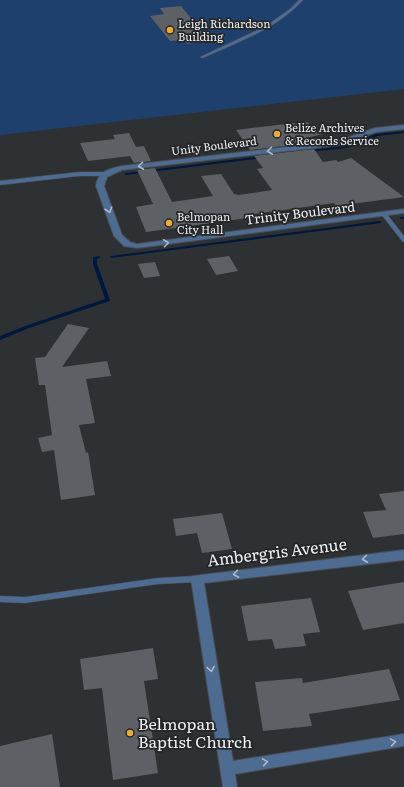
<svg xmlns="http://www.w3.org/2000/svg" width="404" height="787" font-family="Literata,serif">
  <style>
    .green { fill: #1f406c }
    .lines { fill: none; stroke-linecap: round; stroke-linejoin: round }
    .stream { fill: #00183d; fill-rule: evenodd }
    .building { fill: #5d6064 }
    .lane-casing { stroke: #494c4f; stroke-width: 1 }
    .street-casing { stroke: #494c4f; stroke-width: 2 }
    .lane { fill: #4e6b92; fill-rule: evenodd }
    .street { fill: #4e6b92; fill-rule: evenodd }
    .oneway { stroke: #aebbcc }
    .poi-dot { fill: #eba93a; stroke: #24272a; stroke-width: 1.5 }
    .labels { text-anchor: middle; stroke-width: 3.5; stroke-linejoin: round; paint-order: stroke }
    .far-poi-label { font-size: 11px; fill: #eef0f2; stroke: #24272a; text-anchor: start }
    .far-street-label { font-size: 11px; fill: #eef0f2; stroke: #24272a }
    .street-label { font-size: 13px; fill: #eef0f2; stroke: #24272a }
    .near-street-label { font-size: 16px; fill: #eef0f2; stroke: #24272a }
    .near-poi-label { font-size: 16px; fill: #eef0f2; stroke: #24272a; text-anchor: start }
  </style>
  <rect width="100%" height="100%" fill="#2e3134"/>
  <polygon class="green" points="0,0 404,0 404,89 0,135"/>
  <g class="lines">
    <g class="stream">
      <polygon points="404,131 404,133 378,136 347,148 309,152 307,151 309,150 346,146 376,134"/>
      <polygon points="263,156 264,156 264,158 126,175 124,174 126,173"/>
      <rect x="400" y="217" width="4" height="2"/>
      <polygon points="379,221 381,221 381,223 111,258 109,257 111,256"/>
      <polygon points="99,256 101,257 97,259 97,264 110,300 110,301 29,328 0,340 0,336 25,326 105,299 93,264 93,257"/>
    </g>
  </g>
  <g class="building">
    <polygon points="181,6 209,41 187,44 184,40 170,41 150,16 164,14 160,8"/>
    <polygon points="307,122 323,134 306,138 309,143 250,150 236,130 294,123 295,124"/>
    <polygon points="129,133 136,147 144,146 151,161 134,163 130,156 88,161 80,143 115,139 113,135"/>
    <polygon points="314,149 323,162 336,160 338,162 351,158 404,197 336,206 334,203 254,214 255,217 146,232 136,207 153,204 137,170 155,168 172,202 213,196 201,176 221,174 234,194 239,195 272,190 257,169 263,168 254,156"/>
    <polygon points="229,256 238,271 216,275 207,259"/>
    <polygon points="155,262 160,276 144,278 138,264"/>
    <polygon points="68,324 89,328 62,367 107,361 111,376 86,379 95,423 79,425 86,453 88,452 95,495 61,500 54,450 42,452 38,438 52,435 45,385 39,385 35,358 45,357"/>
    <polygon points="404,491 404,534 373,538 363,512 386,510 379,494"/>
    <polygon points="222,513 232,549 202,553 197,533 176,536 173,519"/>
    <polygon points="404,582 404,623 363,630 348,591"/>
    <polygon points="311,598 320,632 303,634 306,646 275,649 272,639 248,641 241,606"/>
    <polygon points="153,648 158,679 144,681 158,773 113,780 102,688 84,690 80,659"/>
    <polygon points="389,669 400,700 309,714 312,726 263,731 255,682 302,678 303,683"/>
    <polygon points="52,734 60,787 0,787 0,746"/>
  </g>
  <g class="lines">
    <defs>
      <g id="lane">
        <path d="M299,0H303C277,29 238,42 203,58L200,57L266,26L290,9Z"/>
        <polygon points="79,172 104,172 107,174 104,176 79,176 0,185 0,181"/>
        <polygon points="384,212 386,213 404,236 404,242 402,241 381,214"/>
        <polygon points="197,576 200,577 201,579 200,581 197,582 158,584 25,603 0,602 0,596 25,597 158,578"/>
      </g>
      <g id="street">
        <path d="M404,125V129L376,132L339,145L122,170L107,177L104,186L122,235L130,242L137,244L404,209V213L137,248L124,246L114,236L96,186C98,171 109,169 122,166L338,141L375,128Z"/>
        <polygon points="404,550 404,560 204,583 233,761 404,734 404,746 235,774 237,787 223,787 191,579 193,576"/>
      </g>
    </defs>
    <use href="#lane" class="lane-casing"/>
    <use href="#street" class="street-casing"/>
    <use href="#lane" class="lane"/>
    <use href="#street" class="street"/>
  </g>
  <defs><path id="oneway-chevron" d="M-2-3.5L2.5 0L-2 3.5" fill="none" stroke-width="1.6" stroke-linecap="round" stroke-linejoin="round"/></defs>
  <g class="oneway">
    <use href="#oneway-chevron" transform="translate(270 151) rotate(173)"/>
    <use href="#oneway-chevron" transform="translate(141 166) rotate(173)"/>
    <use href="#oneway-chevron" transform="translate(109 210) rotate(71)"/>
    <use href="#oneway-chevron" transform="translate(166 243) rotate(-7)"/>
    <use href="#oneway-chevron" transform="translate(365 559) rotate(173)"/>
    <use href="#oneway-chevron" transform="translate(236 574) rotate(173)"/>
    <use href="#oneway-chevron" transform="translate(211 669) rotate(81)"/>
    <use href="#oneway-chevron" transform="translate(393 742) rotate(-9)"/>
    <use href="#oneway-chevron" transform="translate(265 762) rotate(-9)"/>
  </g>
  <g class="poi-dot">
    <circle cx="170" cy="30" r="4"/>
    <circle cx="277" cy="134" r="4"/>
    <circle cx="169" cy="223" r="4"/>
    <circle cx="130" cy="733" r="4"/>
  </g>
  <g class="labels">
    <g class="far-poi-label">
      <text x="178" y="28">Leigh Richardson<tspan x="178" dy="13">Building</tspan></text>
      <text x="285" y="132">Belize Archives<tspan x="285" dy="13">&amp; Records Service</tspan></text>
      <text x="177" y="221">Belmopan<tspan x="177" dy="13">City Hall</tspan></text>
    </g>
    <g class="far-street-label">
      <text transform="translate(214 146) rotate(-7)" y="4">Unity Boulevard</text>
    </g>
    <g class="street-label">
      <text transform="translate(300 213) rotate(-7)" y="5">Trinity Boulevard</text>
    </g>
    <g class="near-street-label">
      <text transform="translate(277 552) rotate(-7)" y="6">Ambergris Avenue</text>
    </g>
    <g class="near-poi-label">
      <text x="138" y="730">Belmopan<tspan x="138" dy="18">Baptist Church</tspan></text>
    </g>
  </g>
</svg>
